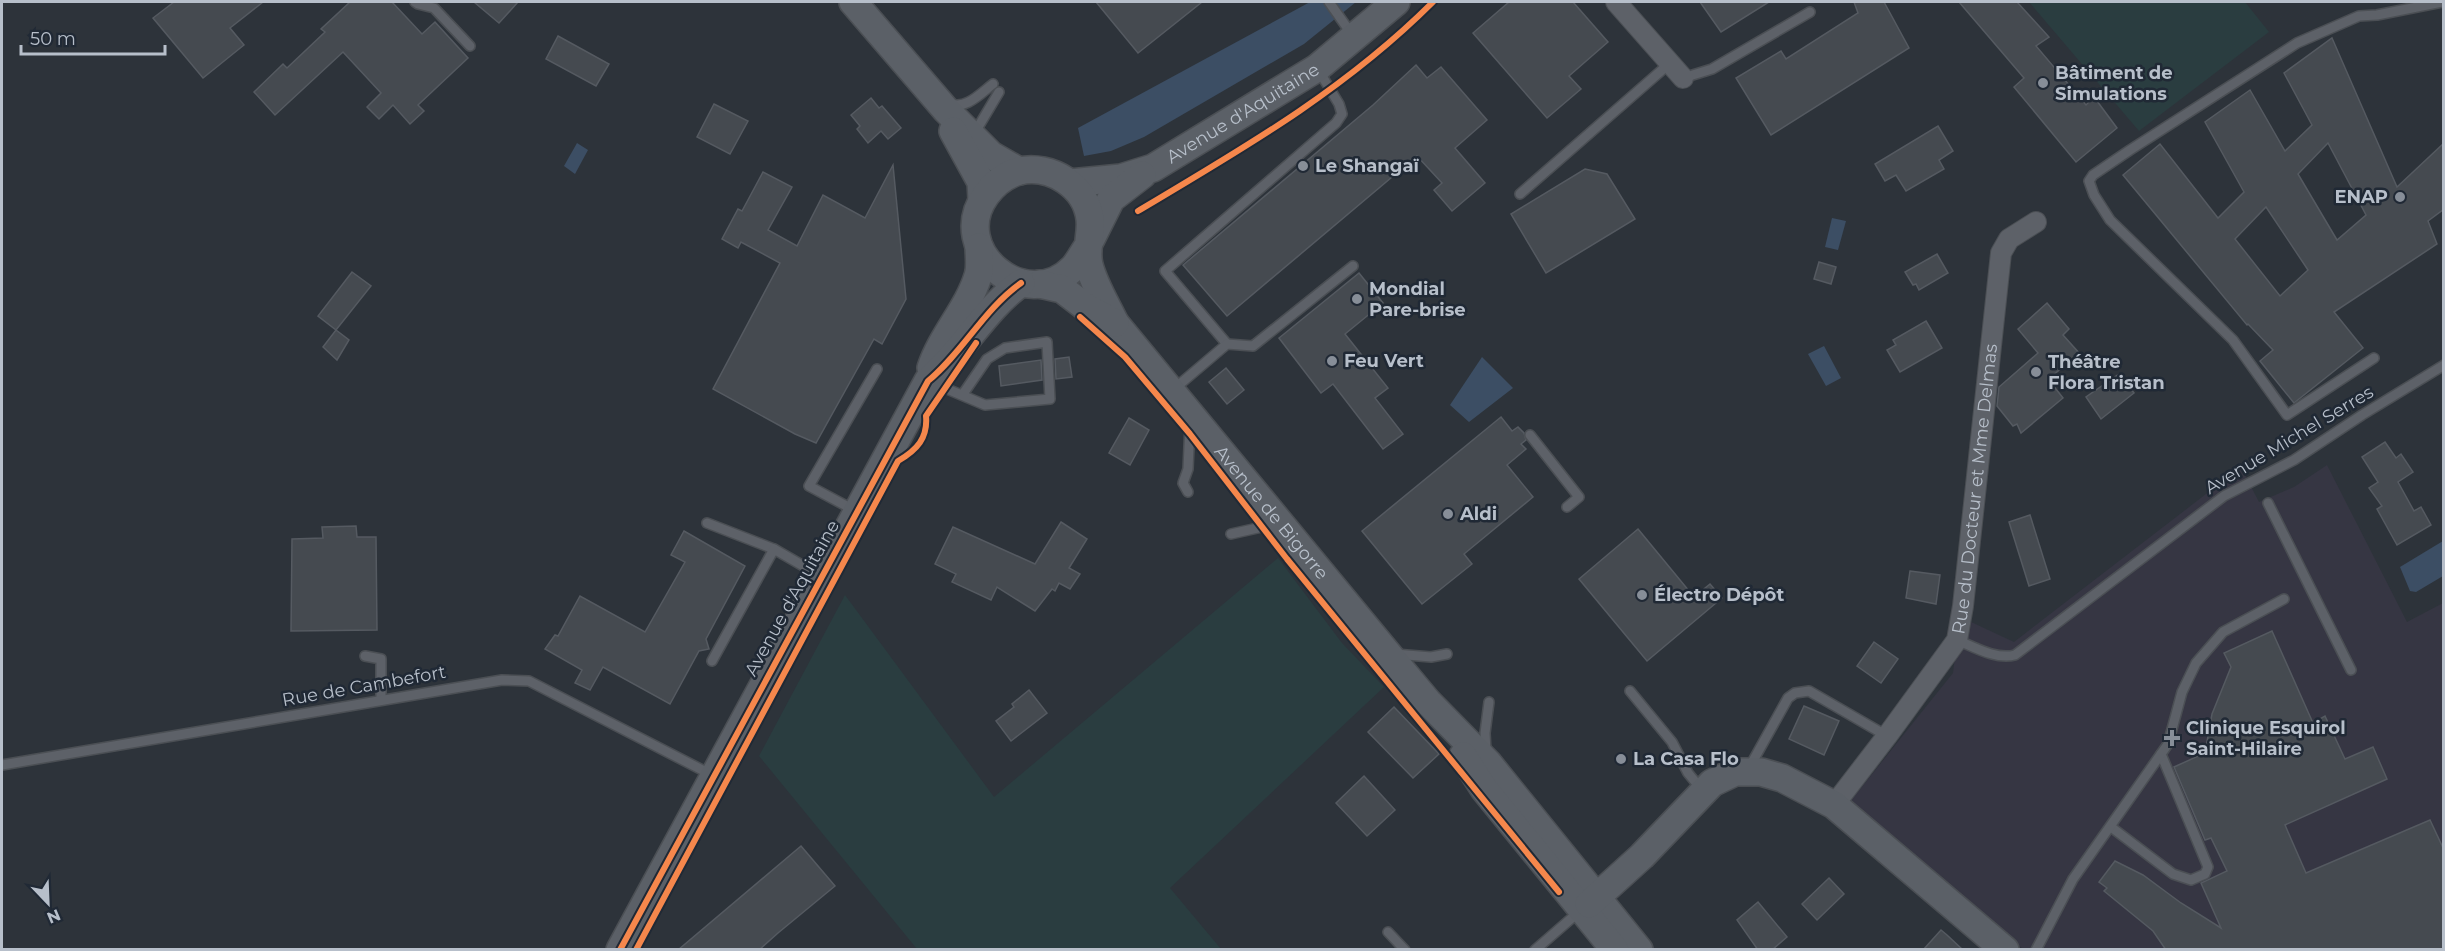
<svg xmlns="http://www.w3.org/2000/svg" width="2445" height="951" font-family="Montserrat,sans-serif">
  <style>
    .medical { fill: #363643 }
    .green { fill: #2a3d40 }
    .water { fill: #3c4e64 }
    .building { fill: #454a50; stroke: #555a61; stroke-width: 1.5; fill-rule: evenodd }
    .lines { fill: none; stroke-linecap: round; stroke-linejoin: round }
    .lane-casing { stroke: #4b4f54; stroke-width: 12 }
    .street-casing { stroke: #4b4f54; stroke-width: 22 }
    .secondary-casing { stroke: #4b4f54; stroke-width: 30 }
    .lane { stroke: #5d6168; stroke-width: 9 }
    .street { stroke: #5d6168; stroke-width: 20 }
    .secondary { stroke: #5b6067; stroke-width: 27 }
    .cycleway-casing { stroke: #202935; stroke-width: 10 }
    .cycleway { stroke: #f5874c; stroke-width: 6 }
    .poi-dot { fill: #878e98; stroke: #202935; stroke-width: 2 }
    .labels { text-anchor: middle; stroke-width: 5; stroke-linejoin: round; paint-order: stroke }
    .poi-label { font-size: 18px; font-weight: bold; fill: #b7bfca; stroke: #202935; text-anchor: start }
    .street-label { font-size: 18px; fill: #b7bfca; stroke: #202935 }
  </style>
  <rect width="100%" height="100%" fill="#2d333a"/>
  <polygon class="medical" points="2327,465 2407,622 2443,603 2443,949 2023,949 1848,804 1953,673 1957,640 1969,621 2014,642 2241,467 2259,502 2294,487"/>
  <g class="green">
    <polygon points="2029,2 2245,2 2269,32 2139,131"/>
    <polygon points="1278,558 1342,643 1384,687 1170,888 1221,949 917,949 759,756 845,595 994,797"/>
  </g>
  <g class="water">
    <polygon points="1310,2 1356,2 1304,44 1144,137 1111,151 1084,156 1078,128"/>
    <polygon points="577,143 588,150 575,174 564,166"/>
    <polygon points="1832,218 1846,221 1838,250 1825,247"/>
    <polygon points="1824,346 1841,378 1826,386 1808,354"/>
    <polygon points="1482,357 1513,388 1469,422 1450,405"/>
    <polygon points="2443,541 2443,576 2416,592 2410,591 2400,567"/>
  </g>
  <g class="building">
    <polygon points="174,2 263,2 230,28 244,45 203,78 153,18"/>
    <polygon points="350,2 392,2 422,34 435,22 468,58 418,105 424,111 410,124 393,105 379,119 367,107 381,93 343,52 275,115 254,92 283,64 287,68 325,32 321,29"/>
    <polygon points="474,2 518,2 499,23"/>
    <polygon points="1096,2 1202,2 1138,53"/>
    <polygon points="1509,2 1573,2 1608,42 1569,76 1581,89 1547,118 1473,33"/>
    <polygon points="1700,2 1769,2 1721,32"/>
    <polygon points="1854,2 1884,2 1909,48 1771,135 1736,78 1781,51 1786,59 1858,13"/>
    <polygon points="1959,2 2017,2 2049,37 2036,46 2086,105 2094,97 2117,128 2076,162 2014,87 2024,78"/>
    <polygon points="558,36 609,64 596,86 546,59"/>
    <path d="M2332,38L2397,187L2444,143V209L2428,221L2437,244L2334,312L2363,348L2294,403L2260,361L2273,350L2248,324L2247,325L2123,175L2160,144L2218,218L2244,192L2205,122L2250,90L2285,151L2312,125L2284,73ZM2328,143L2366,215L2337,240L2298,174ZM2266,207L2308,270L2280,296L2235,239Z"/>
    <polygon points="1416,65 1427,78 1441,67 1487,120 1455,148 1485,183 1452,211 1434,190 1442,183 1417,156 1227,316 1183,265 1373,105"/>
    <polygon points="871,98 879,108 882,106 901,128 888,139 881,131 868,143 857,129 860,126 851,115"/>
    <polygon points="714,104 748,121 730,154 697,137"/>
    <polygon points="1938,126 1953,151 1939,160 1944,169 1906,191 1896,175 1885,181 1875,164"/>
    <polygon points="893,165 906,299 882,344 874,339 816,443 795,434 713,389 780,263 741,242 738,248 722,239 738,209 742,211 763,172 792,187 768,230 797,246 823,195 865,218"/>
    <polygon points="1585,169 1607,174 1635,219 1546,273 1511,214"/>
    <polygon points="1937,254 1948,273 1919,290 1916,284 1913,285 1905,272"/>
    <polygon points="1819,262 1836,267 1831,284 1814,279"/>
    <polygon points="352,272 371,286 336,330 318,316"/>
    <polygon points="1359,273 1383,303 1345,334 1388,388 1375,398 1403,434 1383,449 1333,384 1321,393 1279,338"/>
    <polygon points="2047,303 2069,329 2063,335 2080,354 2048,379 2063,398 2021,433 2017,424 2013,426 1997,406 1999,387 2038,353 2018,329"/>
    <polygon points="1926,321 1942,348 1900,372 1887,350 1896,345 1893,340"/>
    <polygon points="336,330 349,340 337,360 323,347"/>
    <polygon points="1069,357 1072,377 1056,379 1055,359"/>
    <polygon points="1041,360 1042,380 1001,386 999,366"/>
    <polygon points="1226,368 1244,390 1227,404 1209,382"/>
    <polygon points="2119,374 2134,393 2101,419 2086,397"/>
    <polygon points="1501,417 1512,431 1518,427 1524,433 1526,440 1521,444 1526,449 1507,465 1533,497 1464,554 1472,564 1422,604 1362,531"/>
    <polygon points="1129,418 1149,430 1130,465 1109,453"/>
    <polygon points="2385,442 2396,458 2401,454 2413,472 2398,482 2414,511 2421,507 2431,525 2397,545 2377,509 2382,506 2369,488 2378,482 2362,457"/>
    <polygon points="2030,515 2050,579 2029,586 2009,522"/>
    <polygon points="1061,522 1087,539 1069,568 1080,574 1070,589 1059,583 1055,591 1052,589 1035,611 997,587 991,600 952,582 956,574 935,564 953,527 1035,564"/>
    <polygon points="356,526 357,537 376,537 377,630 291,631 292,539 323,538 322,527"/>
    <polygon points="1638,529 1694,597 1710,584 1722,598 1647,661 1579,579"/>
    <polygon points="684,531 745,566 706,639 709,649 699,651 670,704 603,667 590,690 575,683 582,670 545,649 555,635 558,636 580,596 645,632 685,562 671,555"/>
    <polygon points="1910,571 1940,575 1936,604 1906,598"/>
    <polygon points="2272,631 2313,723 2325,716 2345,759 2373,747 2387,779 2285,825 2306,873 2430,820 2444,850 2444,950 2166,950 2153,931 2104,891 2107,888 2099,882 2115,861 2143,875 2181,903 2221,928 2201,883 2227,871 2211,838 2205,840 2174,767 2205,753 2212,714 2231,667 2224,653"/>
    <polygon points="1874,642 1898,659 1881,683 1857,666"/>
    <polygon points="1029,690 1047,713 1011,741 996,721 1014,707 1012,704"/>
    <polygon points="1804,706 1839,721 1824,755 1789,739"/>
    <polygon points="1394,707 1439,754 1413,778 1368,732"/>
    <polygon points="1364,776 1395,810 1367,836 1336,803"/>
    <polygon points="801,846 835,886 778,933 759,950 678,950"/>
    <polygon points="1829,878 1844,894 1817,920 1802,904"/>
    <polygon points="1758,902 1787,937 1772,950 1758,950 1737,920"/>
    <polygon points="1941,930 1947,935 1963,950 1923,950"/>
  </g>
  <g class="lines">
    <defs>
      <g id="lane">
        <polyline points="415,2 418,4 434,8 470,46"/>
        <polyline points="1329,2 1353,36"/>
        <polyline points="1683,78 1712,69 1810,12"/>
        <path d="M949,103C965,111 981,93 993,84"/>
        <polyline points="974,134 999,92"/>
        <polyline points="1520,194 1670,63"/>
        <polyline points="1227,344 1165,271 1336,123 1342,114 1339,104 1319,71"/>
        <polyline points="2374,358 2287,415 2233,340 2110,220 2094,195 2089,181 2093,175 2130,150 2297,43 2359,16 2377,15 2442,2"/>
        <polyline points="933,383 985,405 1050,399 1047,342 1005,348 987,359 963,394"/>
        <polyline points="1174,389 1227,344 1253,346 1353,266"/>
        <polyline points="1530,435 1579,497 1567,507"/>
        <polyline points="1188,492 1183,483 1188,469 1190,424"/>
        <polyline points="2268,503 2351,670"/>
        <polyline points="854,510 809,486 877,369"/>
        <polyline points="707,523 774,549"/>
        <polyline points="1231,534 1262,527 1275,522"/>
        <path d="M1957,640C1974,647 1996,660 2015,655L2224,496L2294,460L2362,415L2444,365"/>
        <polyline points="1395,654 1431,657 1447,654"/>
        <polyline points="365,656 381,659 381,700"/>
        <polyline points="712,661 774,549 819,575"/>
        <polyline points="1630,691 1672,742 1688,773 1702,790"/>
        <polyline points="1486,751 1485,733 1489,702"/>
        <polyline points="2,765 502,680 529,681 712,775"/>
        <polyline points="1749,768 1788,698 1795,693 1809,691 1887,736"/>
        <polyline points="2111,827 2173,874 2191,880 2205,874 2208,867 2161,754"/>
        <polyline points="1388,932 1405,950"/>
        <polyline points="1535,950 1581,910"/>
        <polyline points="2036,950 2073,879 2168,744 2182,692 2196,663 2223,632 2284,599"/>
      </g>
      <g id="street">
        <polyline points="1616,2 1683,78"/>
        <path id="s1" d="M1834,805L1887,736L1957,640L1963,606L2001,253L2009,239L2036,222"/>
      </g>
      <g id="secondary">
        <polyline points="853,2 946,110 991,155 1019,171"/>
        <polyline points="953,131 981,182 982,200"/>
        <path id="s2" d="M1070,183L1121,178L1153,168L1317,68L1396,2"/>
        <polyline points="1091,239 1111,199 1142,175"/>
        <path id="s3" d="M1086,249C1082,255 1078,263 1073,268C1026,316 946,250 986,195C994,184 1006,175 1019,171C1051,164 1086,186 1090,219C1092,235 1085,249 1089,265C1094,285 1106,304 1115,323L1388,654L1428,702L1488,763L1639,950"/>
        <polyline points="1040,284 1062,289 1087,308 1115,323"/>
        <path d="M931,368C942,335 968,309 978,276C981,267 979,256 979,247"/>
        <polyline points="1463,756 1484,789 1615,950"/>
        <polyline points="1589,904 1642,856 1712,783 1735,772 1761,772 1782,778 1834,805 2005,950"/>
        <path d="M620,950L928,381C963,352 984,309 1021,283"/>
      </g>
    </defs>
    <use href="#lane" class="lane-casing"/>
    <use href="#street" class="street-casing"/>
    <use href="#secondary" class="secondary-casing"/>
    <use href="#lane" class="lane"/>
    <use href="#street" class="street"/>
    <use href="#secondary" class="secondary"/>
    <defs>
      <g id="cycleway">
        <path d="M1138,211C1244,148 1345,90 1433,2"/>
        <polyline points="1080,317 1125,357 1190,434 1287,559 1559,892"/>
        <path d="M620,950L928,381C963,352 984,309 1021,283"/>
        <path d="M636,950L898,461C917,450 928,438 926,416L976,343"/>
      </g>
    </defs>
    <use href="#cycleway" class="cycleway-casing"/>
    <use href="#cycleway" class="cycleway"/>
  </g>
  <g class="poi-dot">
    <circle cx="2043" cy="83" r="6"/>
    <circle cx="1303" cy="166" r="6"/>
    <circle cx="2400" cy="197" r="6"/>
    <circle cx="1357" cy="299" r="6"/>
    <circle cx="1332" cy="361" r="6"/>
    <circle cx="2036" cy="372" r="6"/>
    <circle cx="1448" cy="514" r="6"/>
    <circle cx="1642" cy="595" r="6"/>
    <path d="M2169 729h6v6h6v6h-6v6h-6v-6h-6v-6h6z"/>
    <circle cx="1621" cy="759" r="6"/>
  </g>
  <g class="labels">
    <g class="poi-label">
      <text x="2055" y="79">Bâtiment de<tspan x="2055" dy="21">Simulations</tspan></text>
      <text x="1315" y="172">Le Shangaï</text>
      <text x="2388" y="203" text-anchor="end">ENAP</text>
      <text x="1369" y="295">Mondial<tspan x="1369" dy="21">Pare-brise</tspan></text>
      <text x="1344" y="367">Feu Vert</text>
      <text x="2048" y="368">Théâtre<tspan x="2048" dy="21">Flora Tristan</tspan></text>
      <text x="1460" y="520">Aldi</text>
      <text x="1654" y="601">Électro Dépôt</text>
      <text x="2186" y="734">Clinique Esquirol<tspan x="2186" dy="21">Saint-Hilaire</tspan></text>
      <text x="1633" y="765">La Casa Flo</text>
    </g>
    <g class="street-label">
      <text dy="6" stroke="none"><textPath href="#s2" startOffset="190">Avenue d'Aquitaine</textPath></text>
      <text transform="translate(2289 440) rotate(-31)" y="6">Avenue Michel Serres</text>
      <text dy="6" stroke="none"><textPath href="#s1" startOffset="358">Rue du Docteur et Mme Delmas</textPath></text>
      <text dy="6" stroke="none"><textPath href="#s3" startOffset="684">Avenue de Bigorre</textPath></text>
      <text transform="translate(792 598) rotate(-61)" y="6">Avenue d'Aquitaine</text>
      <text transform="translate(364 686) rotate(-10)" y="6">Rue de Cambefort</text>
    </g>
  </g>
  <rect width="2445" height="951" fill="none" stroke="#b7bfca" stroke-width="6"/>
  <g transform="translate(48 903) rotate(157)" stroke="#202935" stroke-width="4.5" paint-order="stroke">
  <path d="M0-4.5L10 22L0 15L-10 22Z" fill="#b7bfca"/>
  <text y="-9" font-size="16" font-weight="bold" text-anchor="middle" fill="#b7bfca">N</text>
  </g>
  <path d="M21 45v9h144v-9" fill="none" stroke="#b7bfca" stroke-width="3"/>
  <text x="30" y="45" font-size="18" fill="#b7bfca" stroke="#202935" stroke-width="4.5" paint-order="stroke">50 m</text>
</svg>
